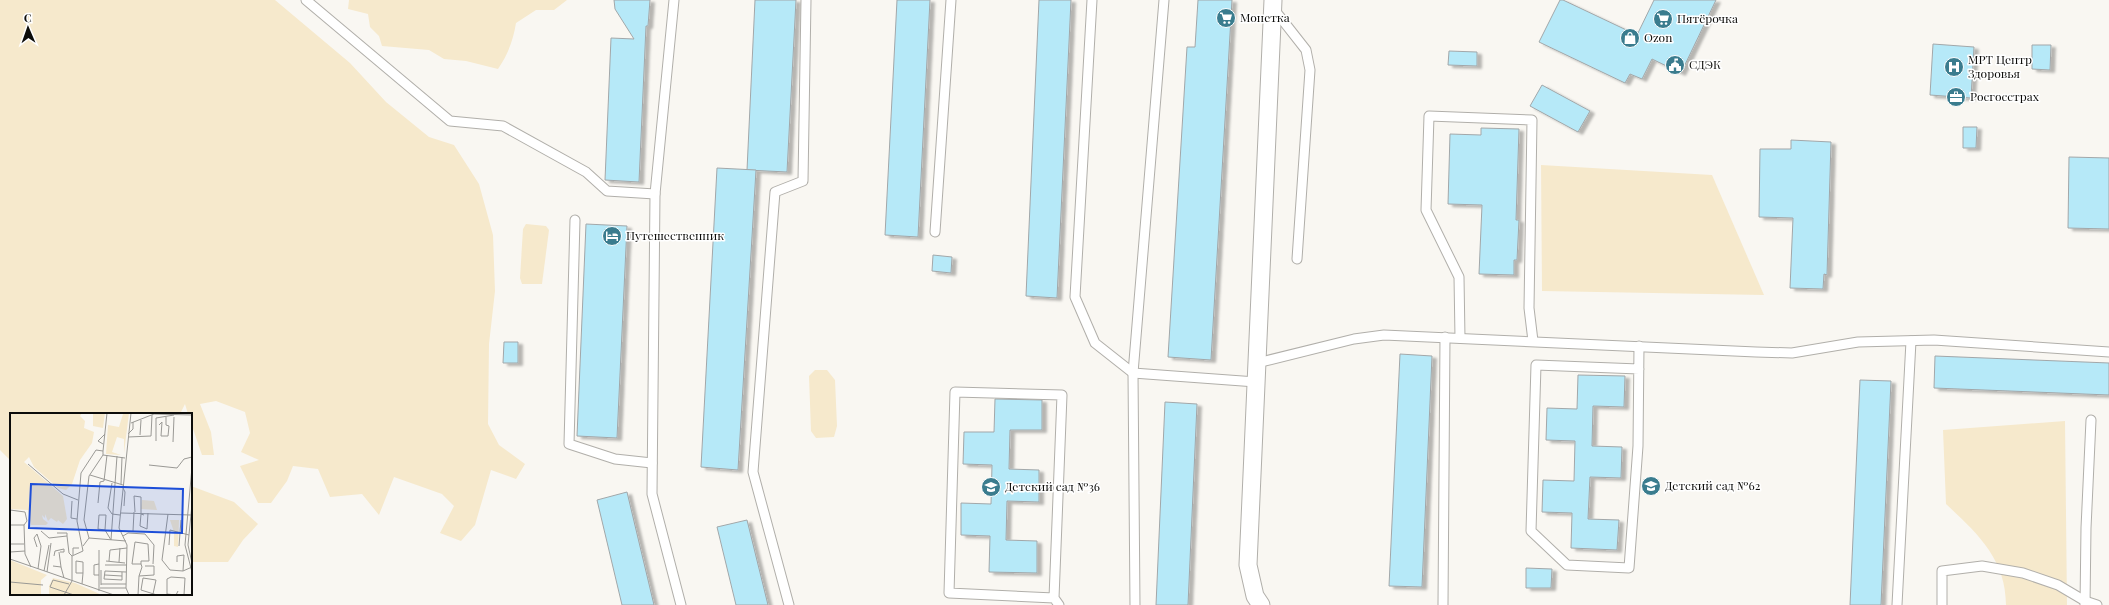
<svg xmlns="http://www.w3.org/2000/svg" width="2109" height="605" font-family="'Playfair Display',serif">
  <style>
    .green { fill: #f6e9cc }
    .building { fill: #b6e9f8; stroke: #a2a7a9; filter: url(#shadow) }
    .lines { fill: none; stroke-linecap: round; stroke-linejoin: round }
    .service-casing { stroke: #b1afaa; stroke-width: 11 }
    .minor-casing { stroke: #b1afaa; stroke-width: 19 }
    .service { stroke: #fff; stroke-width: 9 }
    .minor { stroke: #fff; stroke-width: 17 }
    .labels { text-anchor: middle; stroke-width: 3; stroke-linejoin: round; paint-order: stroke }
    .poi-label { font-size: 12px; fill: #0c0c0a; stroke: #fff; text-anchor: start }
    .inset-road { fill: none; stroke: #9a9995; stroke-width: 1 }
    .view { fill: #1d4ed8; fill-opacity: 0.15; stroke: #1d4ed8; stroke-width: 2 }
    .inset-edge { fill: none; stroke: #0c0c0a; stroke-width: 2 }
  </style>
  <defs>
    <filter id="shadow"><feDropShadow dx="4.5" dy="2.5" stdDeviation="1" flood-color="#0004"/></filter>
  </defs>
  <rect width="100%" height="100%" fill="#f9f7f2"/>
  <g class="green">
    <polygon points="0,0 275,0 350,63 386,102 429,137 454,145 479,184 493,235 495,291 489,344 488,424 499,445 525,464 516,479 491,470 475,525 461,541 440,533 454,506 442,494 394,477 379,515 362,494 330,497 318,469 293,466 287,481 271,503 258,503 240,466 259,460 241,452 250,433 245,412 216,401 200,404 211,432 214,455 202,455 191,423 191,414 188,414 185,404 180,414 11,414 11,461 0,450"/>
    <path d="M349,0H567L554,10H536L516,23C513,41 508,54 498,69L466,61L444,59L429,50L382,46L379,36L370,27L368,14L348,9Z"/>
    <polygon points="1541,165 1712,175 1764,295 1542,291"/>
    <polygon points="526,224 546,226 549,230 542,284 522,284 520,278 523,229"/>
    <polygon points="815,370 827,370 835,380 837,426 834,437 816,438 811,431 809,376"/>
    <path d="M2065,421L2067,605H2006C2006,559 1977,533 1946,504L1943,430Z"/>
    <polygon points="191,486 234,502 258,524 243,540 228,562 191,562"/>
  </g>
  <g class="building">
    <polygon points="614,0 650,0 648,26 646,26 639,182 605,180 611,38 634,39 615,9"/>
    <polygon points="755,0 796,0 787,172 747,170"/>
    <polygon points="897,0 930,0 918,237 885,235"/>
    <polygon points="1039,0 1071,0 1057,298 1026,296"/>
    <polygon points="1198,0 1232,0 1211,360 1168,357 1187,47 1195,47"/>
    <polygon points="1560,0 1563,0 1637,35 1654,0 1716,0 1681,73 1652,59 1642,79 1630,74 1625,83 1539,42"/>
    <polygon points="1933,44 1974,47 1971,98 1930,95"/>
    <polygon points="2032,45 2051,45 2050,70 2032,69"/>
    <polygon points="1449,51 1477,52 1477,66 1448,65"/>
    <polygon points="1542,85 1590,111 1578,132 1530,106"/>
    <polygon points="1963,127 1977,127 1976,148 1963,148"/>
    <polygon points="1481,128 1519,129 1516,220 1519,220 1517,260 1514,260 1514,275 1479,274 1482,205 1448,204 1450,134 1481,135"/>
    <polygon points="1791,140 1831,142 1827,275 1824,274 1823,289 1790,288 1793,218 1759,217 1760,149 1791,149"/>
    <polygon points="2069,157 2109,158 2109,229 2068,228"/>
    <polygon points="717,168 756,170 738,470 701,467"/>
    <polygon points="586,224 627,226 617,438 577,436"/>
    <polygon points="933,255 952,257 951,273 932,271"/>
    <polygon points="504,342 518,342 518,363 503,363"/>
    <polygon points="1400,354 1432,356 1422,587 1389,586"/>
    <polygon points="1935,356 2109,363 2109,395 1934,388"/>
    <polygon points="1578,375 1625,376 1624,407 1593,406 1592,446 1622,447 1621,478 1590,477 1588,519 1619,520 1617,550 1571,548 1572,513 1542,512 1543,480 1574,481 1575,441 1546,440 1547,408 1577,409"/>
    <polygon points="1860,380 1891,381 1881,605 1850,605"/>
    <polygon points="995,399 1042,400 1042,430 1010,430 1009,469 1039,470 1039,502 1007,501 1006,540 1037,541 1037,573 989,572 990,536 961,535 961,503 991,504 992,465 963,464 964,432 994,432"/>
    <polygon points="1165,402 1197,404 1188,605 1156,605"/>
    <polygon points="627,492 654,605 622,605 597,500"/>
    <polygon points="747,520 768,605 736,605 717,527"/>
    <polygon points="1526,568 1552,569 1551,588 1526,588"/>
  </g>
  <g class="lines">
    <defs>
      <g id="service">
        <polyline points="306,0 450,121 503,126 586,172 607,191 655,194"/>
        <polyline points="674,0 655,194 652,494 681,605"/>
        <polyline points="1092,0 1075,297 1095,343 1133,373 1256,382"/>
        <polyline points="1273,8 1306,50 1310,70 1297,259"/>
        <polyline points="575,220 569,444 615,459 652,463"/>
        <polyline points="935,232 951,0"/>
        <polyline points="1460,338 1459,277 1426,210 1429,116 1532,120 1529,308 1533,341"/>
        <polyline points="1257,363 1354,339 1384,335 1756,352 1792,353 1858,342 1934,340 2109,352"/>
        <polyline points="1639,369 1536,365 1531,531 1567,565 1629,568 1638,446 1639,346"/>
        <polyline points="1054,598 1062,395 955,392 949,593 1054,598 1059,605"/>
        <polyline points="789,605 753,472 775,192 803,181 806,0"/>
        <polyline points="1135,605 1133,373 1164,0"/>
        <polyline points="1443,605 1445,337"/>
        <polyline points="1897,605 1911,341"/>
        <polyline points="1942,605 1942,571 1982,566 2023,573 2058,585 2085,601 2097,605"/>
        <polyline points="2085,605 2086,528 2091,420"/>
      </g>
      <polyline id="minor" points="1261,605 1255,596 1248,565 1273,0"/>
    </defs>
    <use href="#service" class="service-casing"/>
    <use href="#minor" class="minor-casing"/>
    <use href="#service" class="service"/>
    <use href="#minor" class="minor"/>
  </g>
  <defs>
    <symbol id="supermarket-disc" viewBox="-11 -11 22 22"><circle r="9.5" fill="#3a7c8e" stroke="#fff"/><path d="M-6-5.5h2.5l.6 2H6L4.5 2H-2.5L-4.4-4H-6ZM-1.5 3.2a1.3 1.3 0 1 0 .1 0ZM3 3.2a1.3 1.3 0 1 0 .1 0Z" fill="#fff"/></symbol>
    <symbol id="shop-disc" viewBox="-11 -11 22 22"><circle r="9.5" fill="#3a7c8e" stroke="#fff"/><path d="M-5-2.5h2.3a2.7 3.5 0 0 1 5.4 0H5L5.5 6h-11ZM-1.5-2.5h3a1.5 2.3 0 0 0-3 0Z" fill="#fff"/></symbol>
    <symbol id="civic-disc" viewBox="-11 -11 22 22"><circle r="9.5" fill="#3a7c8e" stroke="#fff"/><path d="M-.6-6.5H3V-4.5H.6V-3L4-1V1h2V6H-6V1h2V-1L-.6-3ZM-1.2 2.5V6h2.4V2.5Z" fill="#fff"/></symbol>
    <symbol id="hospital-disc" viewBox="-11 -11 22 22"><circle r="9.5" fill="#3a7c8e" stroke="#fff"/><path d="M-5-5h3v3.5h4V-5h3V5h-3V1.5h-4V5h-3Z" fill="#fff"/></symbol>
    <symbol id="office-disc" viewBox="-11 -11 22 22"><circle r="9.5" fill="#3a7c8e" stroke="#fff"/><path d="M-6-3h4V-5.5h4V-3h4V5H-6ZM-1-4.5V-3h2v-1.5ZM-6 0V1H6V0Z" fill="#fff"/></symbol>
    <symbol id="hotel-disc" viewBox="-11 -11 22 22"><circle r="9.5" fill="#3a7c8e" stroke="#fff"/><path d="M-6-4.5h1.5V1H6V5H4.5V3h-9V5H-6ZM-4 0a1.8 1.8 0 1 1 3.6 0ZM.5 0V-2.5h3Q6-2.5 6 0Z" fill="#fff"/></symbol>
    <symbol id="school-disc" viewBox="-11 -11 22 22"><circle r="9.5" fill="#3a7c8e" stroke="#fff"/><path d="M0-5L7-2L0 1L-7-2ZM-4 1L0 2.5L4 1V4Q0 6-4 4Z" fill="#fff"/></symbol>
  </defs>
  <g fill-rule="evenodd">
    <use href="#supermarket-disc" x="1215" y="7" width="22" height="22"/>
    <use href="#supermarket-disc" x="1652" y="8" width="22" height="22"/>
    <use href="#shop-disc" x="1619" y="27" width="22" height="22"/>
    <use href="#civic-disc" x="1664" y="54" width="22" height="22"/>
    <use href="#hospital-disc" x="1943" y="56" width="22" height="22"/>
    <use href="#office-disc" x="1945" y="86" width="22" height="22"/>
    <use href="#hotel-disc" x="601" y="225" width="22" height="22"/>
    <use href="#school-disc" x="1640" y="475" width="22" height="22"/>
    <use href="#school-disc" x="980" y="476" width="22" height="22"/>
  </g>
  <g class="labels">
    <g class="poi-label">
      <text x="1240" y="22">Монетка</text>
      <text x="1677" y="23">Пятёрочка</text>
      <text x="1644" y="42">Ozon</text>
      <text x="1968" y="64">МРТ Центр<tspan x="1968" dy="14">Здоровья</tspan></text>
      <text x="1689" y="69">СДЭК</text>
      <text x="1970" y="101">Росгосстрах</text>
      <text x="626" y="240">Путешественник</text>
      <text x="1665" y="490">Детский сад №62</text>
      <text x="1005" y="491">Детский сад №36</text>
    </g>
  </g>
  <g transform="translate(10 413)">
    <rect width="182" height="182" fill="#f9f7f2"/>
    <path d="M0,0H72L70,3L75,8L74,15L84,19L82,30L70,47L62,71L56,77L48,75L24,54L19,44L14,49L53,83L57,106L53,111L48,107L47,109L41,105L38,108L35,101V105L32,102L33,106L38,110L36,112H21L18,97L0,96ZM83,0H95L93,15L83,13ZM119,0L114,40V26L107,24L102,39L111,42L96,41L98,12L109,14L113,1ZM132,87L144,88L147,97L131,96ZM160,107H169L168,134L164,133V119ZM0,147L37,162L31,167V182H0ZM43,165L65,170L92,182H39V173Z" fill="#f6e9cc"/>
    <path class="inset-road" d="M121,10L144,1L182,2M149,12L152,9L151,23H158L159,13L156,12V4M118,21L123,16V9M130,22L131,7M118,24L141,23L142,2M146,28V5L164,2M163,29L164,4M93,31L88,28L95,21M93,38L97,0M18,51L53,81L68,87M139,52L167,55L174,46L182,44M182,54L175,132L182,159M80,62L113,72M102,70L98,95L102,101L110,102M111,71L112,44M113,75L115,79L114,93M62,88L61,105L67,106M88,90L90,69L94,68L97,42M182,91L178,132L182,150M0,97L15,99L17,108L14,112H0M125,99L124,83L131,84V100M111,100L181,102M158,101L152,147L160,157L173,158L182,154M134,102L131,101L130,113L137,116L138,100M14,112L15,141L21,154M95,117L96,102H89L88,116L95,117L101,127L107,43M31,118L39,125L57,123L59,140L62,143M123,118L124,99M47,120H57V123M113,123L118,120L135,121L144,132L143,151M79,125L74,107L79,63L93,42M0,131H14M159,132L160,117L179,122M73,133L79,125L116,128M169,133L171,107M27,134L24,125L27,121L31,133L28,156M0,139L15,138M49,139L51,154M63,142V135H69M44,143L45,138L54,136V139H50M0,146L104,182M96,148L115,150M99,148L100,137L117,135M109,149L110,135M167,149V143L174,142L173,158M95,152H117M43,153L51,154L54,165M34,158L39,132M37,159L41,130M112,159V167L94,166L95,158L116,159M89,162H84V152L89,151M95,162L112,163M129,163L132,154L131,151V148H139L138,131L125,129L122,151H131M0,169L33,172M59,171L43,167L40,174L64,182M72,171L73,160H66V148L73,149V160M91,171H116M91,172V157M90,175H116M89,178V137M143,181L146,167L133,165L131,177L147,182M157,181L166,182L168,178M54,182L62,168V143L73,138L67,108L71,60L86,37L93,38V42L115,45M119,182L116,175L117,132L109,115L121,0M128,182L129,163L144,162V153H135M157,182V166L161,164L175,165L174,182"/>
    <path class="view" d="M21,71L173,76L172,120L19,115Z"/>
    <rect width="182" height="182" class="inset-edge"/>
  </g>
  <g transform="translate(28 28) rotate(358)" stroke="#ffffff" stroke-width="3" paint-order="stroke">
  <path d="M0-3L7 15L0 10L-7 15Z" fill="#0c0c0a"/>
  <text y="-6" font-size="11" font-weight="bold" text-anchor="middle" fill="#0c0c0a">С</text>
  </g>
</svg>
